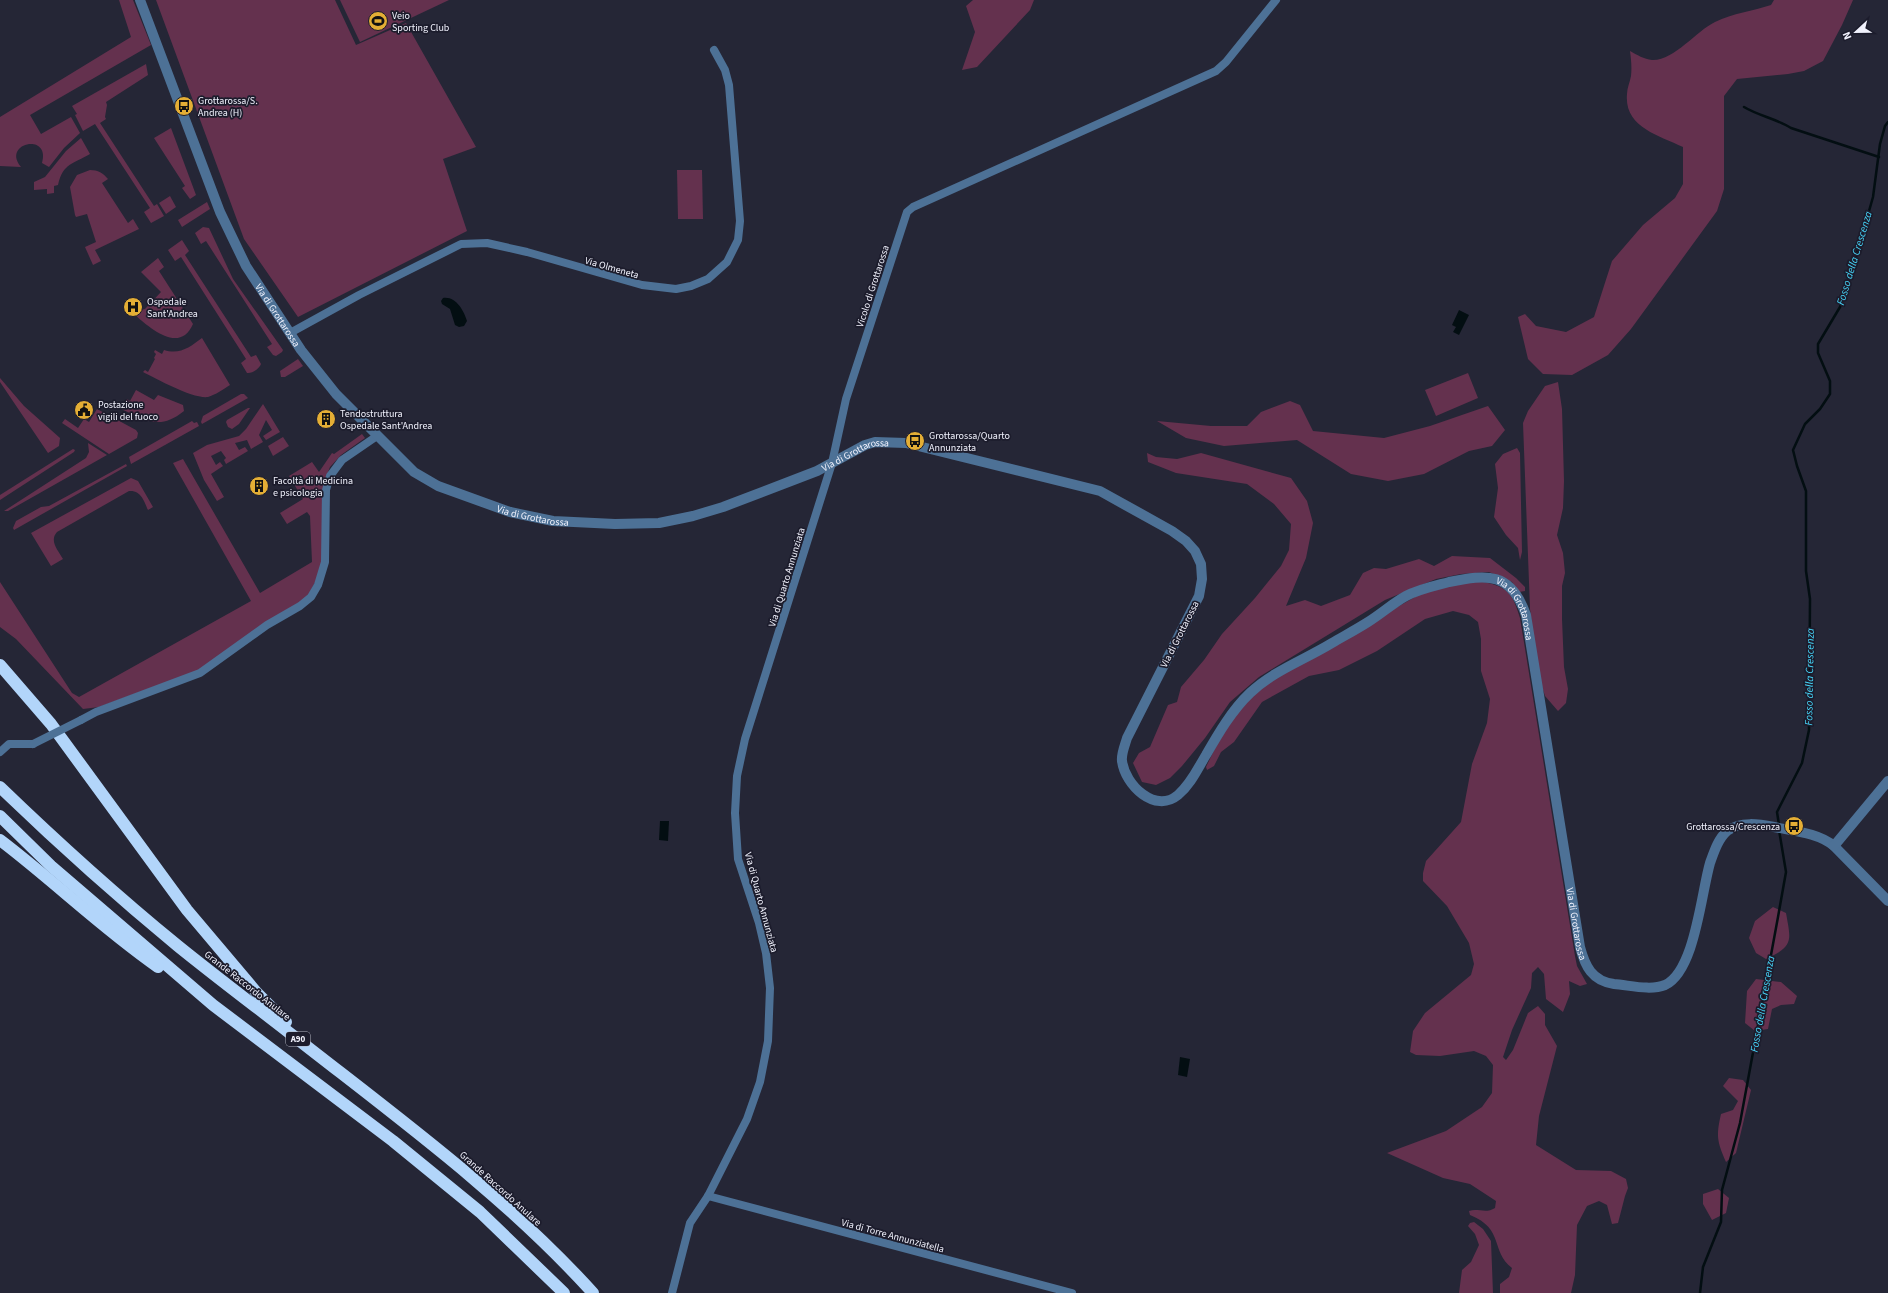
<svg xmlns="http://www.w3.org/2000/svg" width="1888" height="1293" font-family="'Source Sans 3',sans-serif">
  <style>
    .green { fill: #64314e }
    .water { fill: #030e12 }
    .lines { fill: none; stroke-linecap: round; stroke-linejoin: round }
    .stream { stroke: #030e12; stroke-width: 2.5 }
    .minor { stroke: #4d7196; stroke-width: 8 }
    .tertiary { stroke: #4d7196; stroke-width: 10 }
    .motorway { stroke: #b2d5fa; stroke-width: 12 }
    .minor-bridge { stroke: #4d7196; stroke-width: 8 }
    .labels { text-anchor: middle; stroke-width: 3.5; stroke-linejoin: round; paint-order: stroke }
    .shield { fill: #1c1c2c; stroke: #b1b2be; stroke-width: 1 }
    .shield-label { font-size: 9px; font-weight: bold; fill: #f1f2fd }
    .poi-label { font-size: 10px; fill: #f1f2fd; stroke: #1c1c2c; text-anchor: start }
    .street-label { font-size: 10px; fill: #f1f2fd; stroke: #1c1c2c }
    .water-label { font-size: 11px; font-style: italic; fill: #47d8fc; stroke: #1c1c2c }
  </style>
  <rect width="100%" height="100%" fill="#252636"/>
  <g class="green">
    <path d="M119,0H133L151,45L30,115L41,134L71,117L80,133L64,148L49,167L42,163C51,132 1,143 21,167L0,166V117L131,37Z"/>
    <polygon points="156,0 335,0 356,45 406,23 476,147 443,159 467,231 298,317 244,239"/>
    <polygon points="340,0 449,0 360,42"/>
    <polygon points="973,0 1034,0 1030,10 977,67 962,70 975,32 966,6"/>
    <path d="M1774,0H1853L1842,25L1823,61L1804,71L1788,74L1737,79L1724,96V189L1717,211L1631,329L1608,355L1572,375L1543,374L1528,359L1518,317L1525,314L1536,326L1566,332L1594,317L1612,261L1643,225L1675,198L1683,184V147C1658,135 1624,127 1627,94C1627,88 1630,82 1631,76C1632,67 1631,59 1630,51C1637,55 1644,59 1652,60C1674,61 1696,31 1715,22C1733,13 1753,11 1771,5Z"/>
    <polygon points="146,64 148,75 106,102 107,105 105,117 106,119 100,123 154,206 157,204 164,216 151,223 144,212 150,208 95,124 83,131 75,115 77,114 72,106"/>
    <polygon points="171,128 196,195 190,199 182,188 185,186 154,138"/>
    <path d="M81,138L90,154C73,164 63,163 58,185L54,186V193L47,194V189L34,190V182L45,177L66,151Z"/>
    <path d="M90,170C98,170 103,173 108,179L102,183L128,223L133,219L139,229L95,250L101,261L93,265L85,247L96,242L87,214L76,217L75,215L70,187L77,175Z"/>
    <polygon points="677,170 702,170 703,219 678,219"/>
    <polygon points="170,196 176,207 166,214 159,203"/>
    <polygon points="207,202 210,209 182,227 178,220"/>
    <polygon points="203,227 209,228 233,279 283,350 282,352 276,356 273,355 267,347 272,344 206,241 201,244 195,233"/>
    <path d="M182,240L189,251L185,255L251,357L256,355L261,364C260,368 252,374 247,373L241,363L246,359L181,257L175,261L168,250Z"/>
    <path d="M158,258L164,267L159,271L193,324C180,354 151,329 135,315L140,310L145,309L161,292L141,272Z"/>
    <path d="M202,338L230,385C224,389 215,395 208,397C193,399 157,379 143,372L145,370L148,372L155,359L154,358L156,354L154,352L155,350L162,354L164,350C180,355 190,347 202,338Z"/>
    <polygon points="298,359 303,366 285,377 281,377 280,371"/>
    <polygon points="1468,373 1478,398 1436,416 1425,390"/>
    <polygon points="0,378 24,406 60,438 59,446 48,453 0,382"/>
    <polygon points="1558,382 1562,409 1564,481 1563,508 1557,535 1563,553 1565,573 1562,586 1562,619 1564,667 1568,689 1566,703 1558,711 1545,696 1538,674 1530,609 1523,423 1528,411 1545,386"/>
    <path d="M136,390L154,400L158,395L183,405L184,411C159,431 147,420 121,409L127,399L130,401Z"/>
    <polygon points="241,394 244,394 248,398 202,424 201,422 203,416"/>
    <polygon points="1290,401 1300,405 1313,431 1384,438 1430,426 1488,406 1505,430 1492,446 1469,451 1424,474 1388,481 1351,474 1297,440 1224,446 1186,438 1157,421 1211,426 1247,426 1261,412"/>
    <polygon points="263,404 280,432 266,440 263,436 272,430 266,420 259,435 263,442 251,449 247,440 235,443 239,450 245,447 248,451 226,464 224,460 226,458 221,451 211,456 216,465 220,462 223,466 211,474 224,497 217,501 204,480 193,453 207,445 239,436 246,429"/>
    <polygon points="248,408 250,408 239,424 232,429 228,427 226,422 227,420"/>
    <polygon points="97,409 136,430 138,433 137,438 109,454 62,423 65,419 78,428 84,419 89,422"/>
    <polygon points="192,421 194,423 197,422 199,426 131,464 129,457"/>
    <polygon points="362,434 365,438 341,455 330,467 325,480 324,553 318,577 306,599 197,671 99,707 83,709 16,639 0,627 0,582 72,693 79,697 251,601 173,463 183,459 260,593 312,562 310,516 307,512 287,524 280,513 303,499 289,476 312,462 319,472 332,453 334,454"/>
    <polygon points="283,437 289,446 273,456 268,446"/>
    <polygon points="88,443 107,455 8,511 4,511 86,458 89,452"/>
    <polygon points="1517,448 1520,453 1522,552 1520,560 1518,548 1506,535 1494,517 1498,488 1495,464 1503,454"/>
    <polygon points="73,449 75,450 74,452 0,500 0,495"/>
    <polygon points="1147,453 1156,457 1177,459 1201,453 1291,478 1307,501 1313,523 1306,558 1286,606 1305,600 1321,606 1350,595 1363,573 1374,568 1386,569 1419,559 1434,566 1452,556 1490,558 1516,578 1525,587 1525,591 1519,592 1512,582 1489,572 1461,574 1436,579 1385,600 1259,677 1230,702 1205,738 1182,766 1170,778 1156,785 1142,782 1133,763 1139,753 1150,747 1168,705 1177,702 1181,687 1204,660 1222,634 1255,598 1281,566 1289,550 1291,524 1274,504 1247,484 1176,473 1148,462"/>
    <polygon points="126,464 127,466 14,530 13,528 16,521 41,507 49,506"/>
    <path d="M131,478L138,481L153,507L148,510C144,501 141,490 129,491L57,532C49,541 58,550 63,559L51,566L31,533Z"/>
    <path d="M1473,580C1504,586 1511,587 1520,618L1575,956L1577,966L1587,984L1580,986L1569,981L1570,994L1563,1012L1546,999L1544,974L1538,967L1532,973L1531,988L1512,1030L1503,1057L1506,1060L1513,1050L1528,1013L1538,1006L1545,1014V1025L1557,1046L1539,1116L1536,1145L1576,1170L1611,1171L1626,1179L1628,1188L1625,1196L1618,1223L1612,1224L1607,1205L1599,1201L1587,1206L1577,1225L1575,1275L1571,1293H1500V1284L1509,1277L1512,1268C1490,1251 1505,1229 1470,1215L1469,1211C1478,1208 1486,1214 1495,1208L1496,1201L1470,1184L1443,1178L1387,1153L1446,1131L1482,1107L1492,1093L1493,1065L1486,1056L1474,1051L1440,1056L1416,1055L1410,1052L1413,1031L1425,1013L1471,975L1474,964L1469,943L1447,906L1423,881V873L1426,861L1461,822L1472,764L1487,723L1490,699L1481,671V639L1478,622L1469,615L1453,611L1425,619L1377,651L1339,670L1309,676L1262,702L1234,742L1221,752L1214,766L1207,770L1206,767L1221,736L1247,699L1273,678L1436,585Z"/>
    <path d="M1773,907L1786,913C1791,941 1794,946 1766,959L1756,953L1749,938L1755,921Z"/>
    <polygon points="1756,979 1781,982 1797,996 1794,1004 1781,1005 1772,1009 1768,1029 1755,1031 1745,1023 1747,991"/>
    <path d="M1729,1078L1743,1080L1751,1090L1736,1153L1726,1162C1717,1141 1716,1136 1721,1114L1733,1110L1738,1101L1723,1086Z"/>
    <polygon points="1718,1189 1729,1198 1726,1213 1712,1220 1703,1204 1703,1194"/>
    <polygon points="1474,1222 1483,1229 1491,1241 1493,1293 1459,1293 1462,1270 1471,1262 1479,1245 1475,1234 1468,1226 1470,1223"/>
  </g>
  <g class="water">
    <path d="M443,298C456,296 464,311 467,321L464,326L459,327L455,325L450,309L442,304L441,301Z"/>
    <polygon points="1459,310 1469,315 1459,335 1453,332 1456,327 1452,325"/>
    <polygon points="660,821 669,821 668,841 659,840"/>
    <polygon points="1180,1057 1190,1059 1187,1077 1178,1075"/>
  </g>
  <g class="lines">
    <g class="stream">
      <path d="M1744,107C1759,116 1777,119 1791,128L1879,157"/>
      <polyline points="1779,825 1777,812 1802,763 1809,730 1810,599 1806,571 1806,491 1797,466 1793,450 1805,424 1820,409 1830,394 1830,381 1818,353 1818,344 1840,307 1854,264 1873,197 1880,144 1885,126 1888,122"/>
      <polyline points="1700,1293 1703,1267 1721,1222 1722,1190 1740,1123 1778,917 1786,872 1779,830"/>
    </g>
    <g class="minor">
      <polyline points="290,333 359,295 461,244 487,243 527,252 642,285 676,289 691,286 708,279 727,262 738,240 740,221 729,85 725,70 714,50"/>
      <polyline points="81,720 96,712 200,673 267,625 300,606 311,597 318,585 325,562 326,490 330,476 342,460 377,436"/>
      <polyline points="0,752 9,744 33,744"/>
      <polyline points="708,1196 1072,1293"/>
      <polyline points="672,1293 690,1223 708,1196 747,1119 760,1082 768,1041 770,988 766,953 759,923 738,859 735,813 737,776 745,739 832,463 846,399 907,212 913,207 1216,71 1226,62 1276,0"/>
    </g>
    <g class="tertiary">
      <path id="s1" d="M140,0L220,212L246,266L301,350L336,394L414,472L438,486L510,512L553,521L615,524L659,523L693,516L723,507L817,471L865,445L875,442L906,443L1100,491L1172,531L1186,541L1195,551L1201,564L1202,579L1199,596L1127,738C1125,745 1121,754 1122,761C1125,785 1155,814 1178,795C1191,784 1198,768 1206,755C1218,734 1232,710 1250,693C1273,671 1304,660 1332,643C1344,636 1357,629 1368,622C1381,614 1393,603 1406,596C1419,589 1434,586 1449,582C1488,574 1511,572 1526,615L1580,947C1585,966 1592,981 1614,984C1629,985 1650,991 1665,985C1695,971 1701,894 1710,863C1714,852 1718,839 1727,831C1741,821 1759,824 1774,827C1794,831 1819,833 1834,846L1888,901"/>
      <polyline points="1834,846 1888,781"/>
    </g>
    <g class="motorway">
      <polyline points="0,665 51,724 187,910 257,993 286,1022"/>
      <path d="M0,787C57,842 117,896 178,946C220,980 263,1012 305,1045C405,1123 508,1199 593,1293"/>
      <polyline points="0,816 51,866 213,1005 393,1141 480,1212 564,1293"/>
      <path d="M0,840C54,881 102,928 158,967"/>
    </g>
    <polyline class="minor-bridge" points="33,744 81,720"/>
  </g>
  <defs>
    <symbol id="stadium-disc" viewBox="-11 -11 22 22"><circle r="9.5" fill="#e4ae35" stroke="#1c1c2c"/><path d="M0-5a6.5 5 0 1 0 0 10a6.5 5 0 1 0 0-10ZM-3.5-1.8h7v3.6h-7Z" fill="#111"/></symbol>
    <symbol id="bus-disc" viewBox="-11 -11 22 22"><circle r="9.5" fill="#e4ae35" stroke="#1c1c2c"/><path d="M-5-6H5V4H4V6H2V4H-2V6H-4V4H-5ZM-3.5-4V0h7V-4ZM-3.5 1.2v1.5H-2V1.2ZM2 1.2v1.5H3.5V1.2Z" fill="#111"/></symbol>
    <symbol id="hospital-disc" viewBox="-11 -11 22 22"><circle r="9.5" fill="#e4ae35" stroke="#1c1c2c"/><path d="M-5-5h3v3.5h4V-5h3V5h-3V1.5h-4V5h-3Z" fill="#111"/></symbol>
    <symbol id="civic-disc" viewBox="-11 -11 22 22"><circle r="9.5" fill="#e4ae35" stroke="#1c1c2c"/><path d="M-.6-6.5H3V-4.5H.6V-3L4-1V1h2V6H-6V1h2V-1L-.6-3ZM-1.2 2.5V6h2.4V2.5Z" fill="#111"/></symbol>
    <symbol id="building-disc" viewBox="-11 -11 22 22"><circle r="9.5" fill="#e4ae35" stroke="#1c1c2c"/><path d="M-4-6H4V6H1V3H-1V6H-4ZM-2.5-4.3h1.7v1.8h-1.7ZM.8-4.3h1.7v1.8H.8ZM-2.5-1h1.7V.8h-1.7ZM.8-1h1.7V.8H.8Z" fill="#111"/></symbol>
  </defs>
  <g fill-rule="evenodd">
    <use href="#stadium-disc" x="367" y="10" width="22" height="22"/>
    <use href="#bus-disc" x="173" y="95" width="22" height="22"/>
    <use href="#hospital-disc" x="122" y="296" width="22" height="22"/>
    <use href="#civic-disc" x="73" y="399" width="22" height="22"/>
    <use href="#building-disc" x="315" y="408" width="22" height="22"/>
    <use href="#bus-disc" x="904" y="430" width="22" height="22"/>
    <use href="#building-disc" x="248" y="475" width="22" height="22"/>
    <use href="#bus-disc" x="1783" y="815" width="22" height="22"/>
  </g>
  <g class="labels">
    <rect class="shield" x="286" y="1032" width="24" height="14" rx="3"/>
    <g class="shield-label">
      <text x="298" y="1042">A90</text>
    </g>
    <g class="poi-label">
      <text x="392" y="19">Veio<tspan x="392" dy="12">Sporting Club</tspan></text>
      <text x="198" y="104">Grottarossa/S.<tspan x="198" dy="12">Andrea (H)</tspan></text>
      <text x="147" y="305">Ospedale<tspan x="147" dy="12">Sant'Andrea</tspan></text>
      <text x="98" y="408">Postazione<tspan x="98" dy="12">vigili del fuoco</tspan></text>
      <text x="340" y="417">Tendostruttura<tspan x="340" dy="12">Ospedale Sant'Andrea</tspan></text>
      <text x="929" y="439">Grottarossa/Quarto<tspan x="929" dy="12">Annunziata</tspan></text>
      <text x="273" y="484">Facoltà di Medicina<tspan x="273" dy="12">e psicologia</tspan></text>
      <text x="1780" y="830" text-anchor="end">Grottarossa/Crescenza</text>
    </g>
    <g class="street-label">
      <text transform="translate(612 267) rotate(16)" y="4">Via Olmeneta</text>
      <text transform="translate(872 286) rotate(-72)" y="4">Vicolo di Grottarossa</text>
      <text dy="4" stroke="none"><textPath href="#s1" startOffset="345">Via di Grottarossa</textPath></text>
      <text dy="4" stroke="none"><textPath href="#s1" startOffset="1017">Via di Grottarossa</textPath></text>
      <text dy="4" stroke="none"><textPath href="#s1" startOffset="681">Via di Grottarossa</textPath></text>
      <text transform="translate(786 577) rotate(-73)" y="4">Via di Quarto Annunziata</text>
      <text dy="4" stroke="none"><textPath href="#s1" startOffset="2131">Via di Grottarossa</textPath></text>
      <text transform="translate(1179 634) rotate(-63)" y="4">Via di Grottarossa</text>
      <text transform="translate(762 902) rotate(75)" y="4">Via di Quarto Annunziata</text>
      <text dy="4" stroke="none"><textPath href="#s1" startOffset="2455">Via di Grottarossa</textPath></text>
      <text transform="translate(248 985) rotate(38)" y="4">Grande Raccordo Anulare</text>
      <text transform="translate(501 1188) rotate(42)" y="4">Grande Raccordo Anulare</text>
      <text transform="translate(893 1235) rotate(15)" y="4">Via di Torre Annunziatella</text>
    </g>
    <g class="water-label">
      <text transform="translate(1854 258) rotate(-73)" y="4">Fosso della Crescenza</text>
      <text transform="translate(1809 677) rotate(-89)" y="4">Fosso della Crescenza</text>
      <text transform="translate(1762 1004) rotate(-80)" y="4">Fosso della Crescenza</text>
    </g>
  </g>
  <g transform="translate(1856 32) rotate(248)" stroke="#1c1c2c" stroke-width="3" paint-order="stroke">
  <path d="M0-3L7 15L0 10L-7 15Z" fill="#f1f2fd"/>
  <text y="-6" font-size="11" font-weight="bold" text-anchor="middle" fill="#f1f2fd">N</text>
  </g>
</svg>
